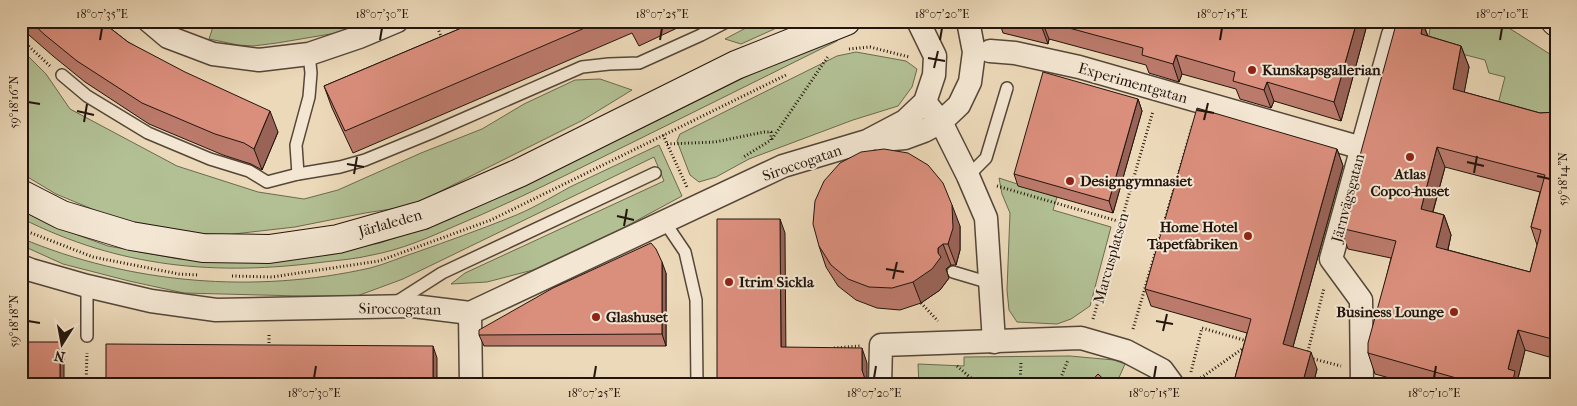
<svg xmlns="http://www.w3.org/2000/svg" width="1577" height="406" font-family="'IM FELL French Canon',serif">
  <style>
    .green { fill: #b2c094; stroke: #6a6a50 }
    .lines { fill: none; stroke-linecap: round; stroke-linejoin: round }
    .lane-casing { stroke: #554638; stroke-width: 14 }
    .street-casing { stroke: #554638; stroke-width: 25 }
    .secondary-casing { stroke: #23150d; stroke-width: 30 }
    .path { stroke: #23150d; stroke-width: 3; stroke-dasharray: 1 2.5; stroke-linecap: butt }
    .lane { stroke: #f3e6d2; stroke-width: 11 }
    .street { stroke: #f3e6d2; stroke-width: 22 }
    .secondary { stroke: #f3e6d2; stroke-width: 28 }
    .wall { fill: #bb7a6b; stroke: #23150d; fill-rule: evenodd }
    .shaded-wall { fill: #996357; stroke: #23150d }
    .building { fill: #da8e7c; stroke: #23150d; fill-rule: evenodd }
    .ticks { fill: none; stroke: #23150d; stroke-width: 2 }
    .poi-dot { fill: #8f2418; stroke: #f3e6d2; stroke-width: 2 }
    .labels { text-anchor: middle; stroke-width: 4; stroke-linejoin: round; paint-order: stroke }
    .poi-label { font-size: 15px; font-weight: bold; fill: #23150d; stroke: #f3e6d2; text-anchor: start }
    .street-label { font-size: 15px; fill: #23150d; stroke: #f3e6d2 }
    .neatline { fill: none; stroke: #23150d; stroke-width: 2 }
    .ticks-label { font-size: 12px; text-anchor: middle; fill: #23150d }
  </style>
  <rect width="100%" height="100%" fill="#ecd9b9"/>
  <filter id="stains"><feTurbulence type="fractalNoise" baseFrequency=".004" numOctaves="4"/><feColorMatrix values="0 0 0 0 .2 0 0 0 0 .09 0 0 0 0 .02 0 0 0 .5 -.17"/></filter>
  <radialGradient id="worn" r=".72"><stop offset=".6" stop-color="#630" stop-opacity="0"/><stop offset="1" stop-color="#630" stop-opacity=".3"/></radialGradient>
  <g class="green">
    <polygon points="210,21 374,21 348,31 277,43 253,46 238,45 209,39 212,30 212,22"/>
    <polygon points="759,21 792,21 741,44 725,39"/>
    <polygon points="1431,21 1498,21 1556,58 1556,120 1498,104 1505,77 1489,73 1485,60 1462,54 1428,43"/>
    <path d="M843,31L837,41C746,86 654,132 562,177C527,194 491,211 455,226C428,238 400,250 372,255C356,259 340,260 324,262C216,276 120,268 21,218V210L50,225L108,246L179,259L250,260L315,256L380,243L448,220L638,130L806,47Z"/>
    <polygon points="21,49 46,74 70,109 177,166 258,192 304,199 338,190 421,153 482,129 524,104 575,80 600,79 632,90 583,120 411,206 365,213 295,227 225,235 164,231 121,221 56,194 21,173"/>
    <polygon points="856,52 906,61 917,69 912,87 898,106 853,120 749,159 716,177 699,182 690,175 677,141 680,134 837,56"/>
    <path d="M659,145L682,196L621,229L533,270L487,282L451,284L465,273L664,181L654,157L403,279L357,296H300L184,293L129,281L63,264L21,245V238C130,284 255,294 370,268C386,264 401,257 417,252C448,241 479,230 509,218C530,210 550,198 570,187C599,173 629,159 659,145Z"/>
    <polygon points="999,178 1057,197 1053,210 1111,227 1090,306 1071,319 1057,324 1017,322 1009,310 1007,290 1010,213 1002,194"/>
    <polygon points="1070,356 1114,360 1125,364 1117,382 1120,385 919,385 918,364 964,366 964,357"/>
  </g>
  <g class="lines">
    <defs>
      <g id="lane">
        <polyline points="62,75 87,96 148,133 210,159 249,171 267,182 298,174 340,167 365,160 431,133 582,67 609,64 639,63 701,35 728,21"/>
        <polyline points="298,174 296,145 309,97 311,73 309,54"/>
        <polyline points="968,176 986,158 1007,88"/>
        <polyline points="664,221 685,252 696,300 697,385"/>
        <polyline points="953,272 990,283"/>
        <polyline points="87,286 87,336"/>
        <polyline points="395,303 442,273 655,173"/>
      </g>
      <g id="street">
        <polyline points="149,21 168,37 213,54 259,60 309,54 359,37 397,21"/>
        <polyline points="990,51 1015,53 1079,67 1362,148"/>
        <polyline points="925,102 941,122 968,176 986,218 994,342"/>
        <polyline points="881,140 905,138 924,131 941,122 959,105 970,82 974,52 968,21"/>
        <polyline points="21,266 31,270 87,286 151,301 216,310 413,306 470,313 783,166 867,141 905,121 925,102 934,75 935,56 918,21"/>
        <polyline points="470,313 471,385"/>
        <polyline points="880,385 881,345 1081,338 1126,351 1162,370 1173,385"/>
        <polyline points="1362,385 1361,300 1331,259 1393,35"/>
      </g>
      <g id="secondary">
        <polyline points="1555,21 1556,22"/>
        <polyline points="21,194 62,215 131,236 203,248 269,249 338,239 423,215 519,173 736,65 846,21"/>
      </g>
    </defs>
    <use href="#lane" class="lane-casing"/>
    <use href="#street" class="street-casing"/>
    <use href="#secondary" class="secondary-casing"/>
    <g class="path">
      <polyline points="435,21 442,39"/>
      <polyline points="1522,21 1530,26"/>
      <polyline points="21,39 50,66"/>
      <polyline points="849,49 870,47 909,57"/>
      <polyline points="663,135 687,187"/>
      <polyline points="772,139 829,55"/>
      <polyline points="667,144 715,142 764,132 771,132 771,140 742,158"/>
      <polyline points="997,186 1121,222"/>
      <polyline points="21,229 93,257 179,274 199,275"/>
      <polyline points="232,276 272,277 379,261 491,220 788,74"/>
      <polyline points="921,303 938,321"/>
      <polyline points="1093,319 1153,111"/>
      <polyline points="1133,329 1193,124"/>
      <polyline points="269,335 269,347"/>
      <polyline points="834,348 860,346"/>
      <polyline points="1307,355 1324,288"/>
      <polyline points="1310,358 1341,366"/>
      <polyline points="957,366 979,385"/>
      <polyline points="1191,372 1202,328 1247,341"/>
      <polyline points="1195,382 1245,347"/>
      <polyline points="86,385 87,353"/>
      <polyline points="1020,385 1021,363"/>
      <polyline points="1058,385 1068,360"/>
    </g>
    <use href="#lane" class="lane"/>
    <use href="#street" class="street"/>
    <use href="#secondary" class="secondary"/>
  </g>
  <g class="wall">
    <polygon points="21,21 101,21 128,42 278,132 262,170 251,164 223,155 149,124 85,82 53,56 21,28"/>
    <polygon points="478,21 692,21 639,46 632,33 353,153 332,108 324,86"/>
    <polygon points="999,21 1368,21 1341,121 1274,101 1271,108 1240,99 1236,89 1182,74 1179,82 1149,73 1146,65 1049,39 1048,44 1003,33"/>
    <path d="M1423,23L1428,36L1461,46L1469,67L1464,92L1540,113L1556,112V359L1525,350L1518,378L1521,385H1415L1375,374L1368,353L1391,258L1348,249L1340,228ZM1445,167L1540,192L1531,227L1537,245L1530,272L1448,250L1451,235L1444,215L1433,212Z"/>
    <polygon points="1138,99 1142,111 1113,213 1018,186 1014,174"/>
    <polygon points="1337,149 1343,166 1293,347 1317,369 1313,385 1233,385 1247,333 1151,306 1145,289"/>
    <polygon points="960,226 960,250 956,265 951,265 946,269 949,278 940,290 921,303 900,310 877,308 856,300 838,286 826,267 819,246"/>
    <polygon points="666,273 666,346 484,346 479,335"/>
  </g>
  <g class="shaded-wall">
    <polygon points="1042,21 1049,39 1048,44 1041,25"/>
    <polygon points="1357,21 1368,21 1341,121 1334,102"/>
    <polygon points="1423,23 1430,43 1421,34"/>
    <polygon points="1461,46 1469,67 1461,110 1453,89"/>
    <polygon points="1176,55 1182,74 1179,82 1173,64"/>
    <polygon points="1267,82 1274,101 1271,108 1264,90"/>
    <polygon points="1138,99 1142,111 1113,213 1109,201"/>
    <polygon points="270,111 278,132 262,170 254,149"/>
    <polygon points="1437,147 1445,167 1428,229 1421,209"/>
    <polygon points="1337,149 1343,166 1289,361 1283,344"/>
    <polygon points="952,205 960,226 960,250 956,265 948,244"/>
    <polygon points="1444,215 1451,235 1444,267 1436,247"/>
    <polygon points="780,219 785,233 786,362 781,347"/>
    <polygon points="943,244 951,265 946,269 949,278 940,290 921,303 913,282 938,253 938,248"/>
    <polygon points="662,262 666,273 666,346 662,334"/>
    <polygon points="1518,330 1525,350 1518,378 1521,385 1512,385 1508,369"/>
    <polygon points="60,342 64,354 64,385 60,385"/>
    <polygon points="433,346 437,358 437,385 433,385"/>
    <polygon points="862,348 867,363 867,385 865,385 862,370"/>
    <polygon points="1311,352 1317,369 1313,385 1302,385"/>
  </g>
  <g class="building">
    <polygon points="30,21 101,21 128,42 185,72 270,111 254,149 244,143 215,134 142,103 77,61 45,35"/>
    <polygon points="478,21 601,21 345,131 324,86"/>
    <polygon points="629,21 638,21 631,24"/>
    <polygon points="1024,21 1042,21 1041,25"/>
    <polygon points="1043,21 1357,21 1334,102 1267,82 1264,90 1233,81 1235,72 1176,55 1173,64 1142,55 1143,48"/>
    <path d="M1397,21H1415L1423,23L1421,34L1461,46L1453,89L1540,113L1556,112V340L1518,330L1508,369L1515,371L1512,385H1481L1368,353V343L1396,241L1340,228ZM1437,147L1545,175L1531,227L1541,230L1530,272L1436,247L1444,215L1421,209Z"/>
    <polygon points="1043,72 1138,99 1109,201 1014,174"/>
    <polygon points="1197,108 1337,149 1283,344 1311,352 1302,385 1233,385 1251,319 1145,289"/>
    <polygon points="884,149 908,153 928,165 943,183 952,205 953,228 948,244 943,244 938,248 938,253 941,257 932,269 913,282 892,288 869,287 848,279 831,265 819,246 813,224 815,201 824,181 840,163 861,152"/>
    <polygon points="717,219 780,219 781,347 862,348 862,370 865,379 865,385 717,385"/>
    <polygon points="651,243 656,249 662,262 662,334 479,335 479,330 553,288"/>
    <rect x="21" y="342" width="39" height="43"/>
    <polygon points="106,344 433,346 433,385 106,385"/>
    <polygon points="1098,374 1110,385 1088,385"/>
  </g>
  <path class="ticks" d="M100,40L102,28M380,40L382,28M660,40L662,28M940,40L942,28M1220,40L1222,28M1500,40L1502,28M928,58L945,61M934,68L938,51M28,102L40,104M1197,110L1214,113M77,111L94,115M1204,120L1208,103M84,122L87,104M1467,162L1484,166M347,164L364,167M1474,173L1477,156M354,174L357,157M1537,176L1550,179M617,216L634,220M624,226L627,209M886,269L904,272M893,279L897,262M28,321L40,323M1156,321L1173,324M1163,331L1167,314M314,378L316,366M594,378L596,366M874,378L876,366M1154,378L1156,366M1434,378L1436,366"/>
  <g class="poi-dot">
    <circle cx="1252" cy="70" r="5"/>
    <circle cx="1410" cy="157" r="5"/>
    <circle cx="1070" cy="181" r="5"/>
    <circle cx="1248" cy="236" r="5"/>
    <circle cx="729" cy="282" r="5"/>
    <circle cx="1454" cy="312" r="5"/>
    <circle cx="596" cy="317" r="5"/>
  </g>
  <g class="labels">
    <g class="poi-label">
      <text x="1262" y="75">Kunskapsgallerian</text>
      <text x="1410" y="179" text-anchor="middle">Atlas<tspan x="1410" dy="17">Copco-huset</tspan></text>
      <text x="1080" y="186">Designgymnasiet</text>
      <text x="1238" y="232" text-anchor="end">Home Hotel<tspan x="1238" dy="17">Tapetfabriken</tspan></text>
      <text x="739" y="287">Itrim Sickla</text>
      <text x="1444" y="317" text-anchor="end">Business Lounge</text>
      <text x="606" y="322">Glashuset</text>
    </g>
    <g class="street-label">
      <text transform="translate(1133 83) rotate(16)" y="5">Experimentgatan</text>
      <text transform="translate(802 163) rotate(-19)" y="5">Siroccogatan</text>
      <text transform="translate(1348 198) rotate(-75)" y="5">Järnvägsgatan</text>
      <text transform="translate(390 223) rotate(-16)" y="5">Järlaleden</text>
      <text transform="translate(1111 258) rotate(-74)" y="5">Marcusplatsen</text>
      <text transform="translate(400 309) rotate(1)" y="5">Siroccogatan</text>
    </g>
  </g>
  <rect width="1577" height="406" fill="none" stroke="#ecd9b9" stroke-width="55"/>
  <g transform="translate(62 344) rotate(191)" stroke="#f3e6d2" stroke-width="4" paint-order="stroke">
  <path d="M0-4L9 19L0 12L-9 19Z" fill="#23150d"/>
  <text y="-8" font-size="14" font-weight="bold" text-anchor="middle" fill="#23150d">N</text>
  </g>
  <rect x="28" y="28" width="1522" height="350" class="neatline"/>
  <g class="ticks-label">
    <text x="102" y="18">18°07'35"E</text>
    <text x="382" y="18">18°07'30"E</text>
    <text x="662" y="18">18°07'25"E</text>
    <text x="942" y="18">18°07'20"E</text>
    <text x="1222" y="18">18°07'15"E</text>
    <text x="1502" y="18">18°07'10"E</text>
    <text transform="translate(14 102) rotate(-90)" y="4">59°18'16"N</text>
    <text transform="translate(1563 179) rotate(-90)" y="4">59°18'14"N</text>
    <text transform="translate(14 321) rotate(-90)" y="4">59°18'18"N</text>
    <text x="314" y="397">18°07'30"E</text>
    <text x="594" y="397">18°07'25"E</text>
    <text x="874" y="397">18°07'20"E</text>
    <text x="1154" y="397">18°07'15"E</text>
    <text x="1434" y="397">18°07'10"E</text>
  </g>
  <rect width="100%" height="100%" filter="url(#stains)"/>
  <rect width="100%" height="100%" fill="url(#worn)"/>
</svg>
